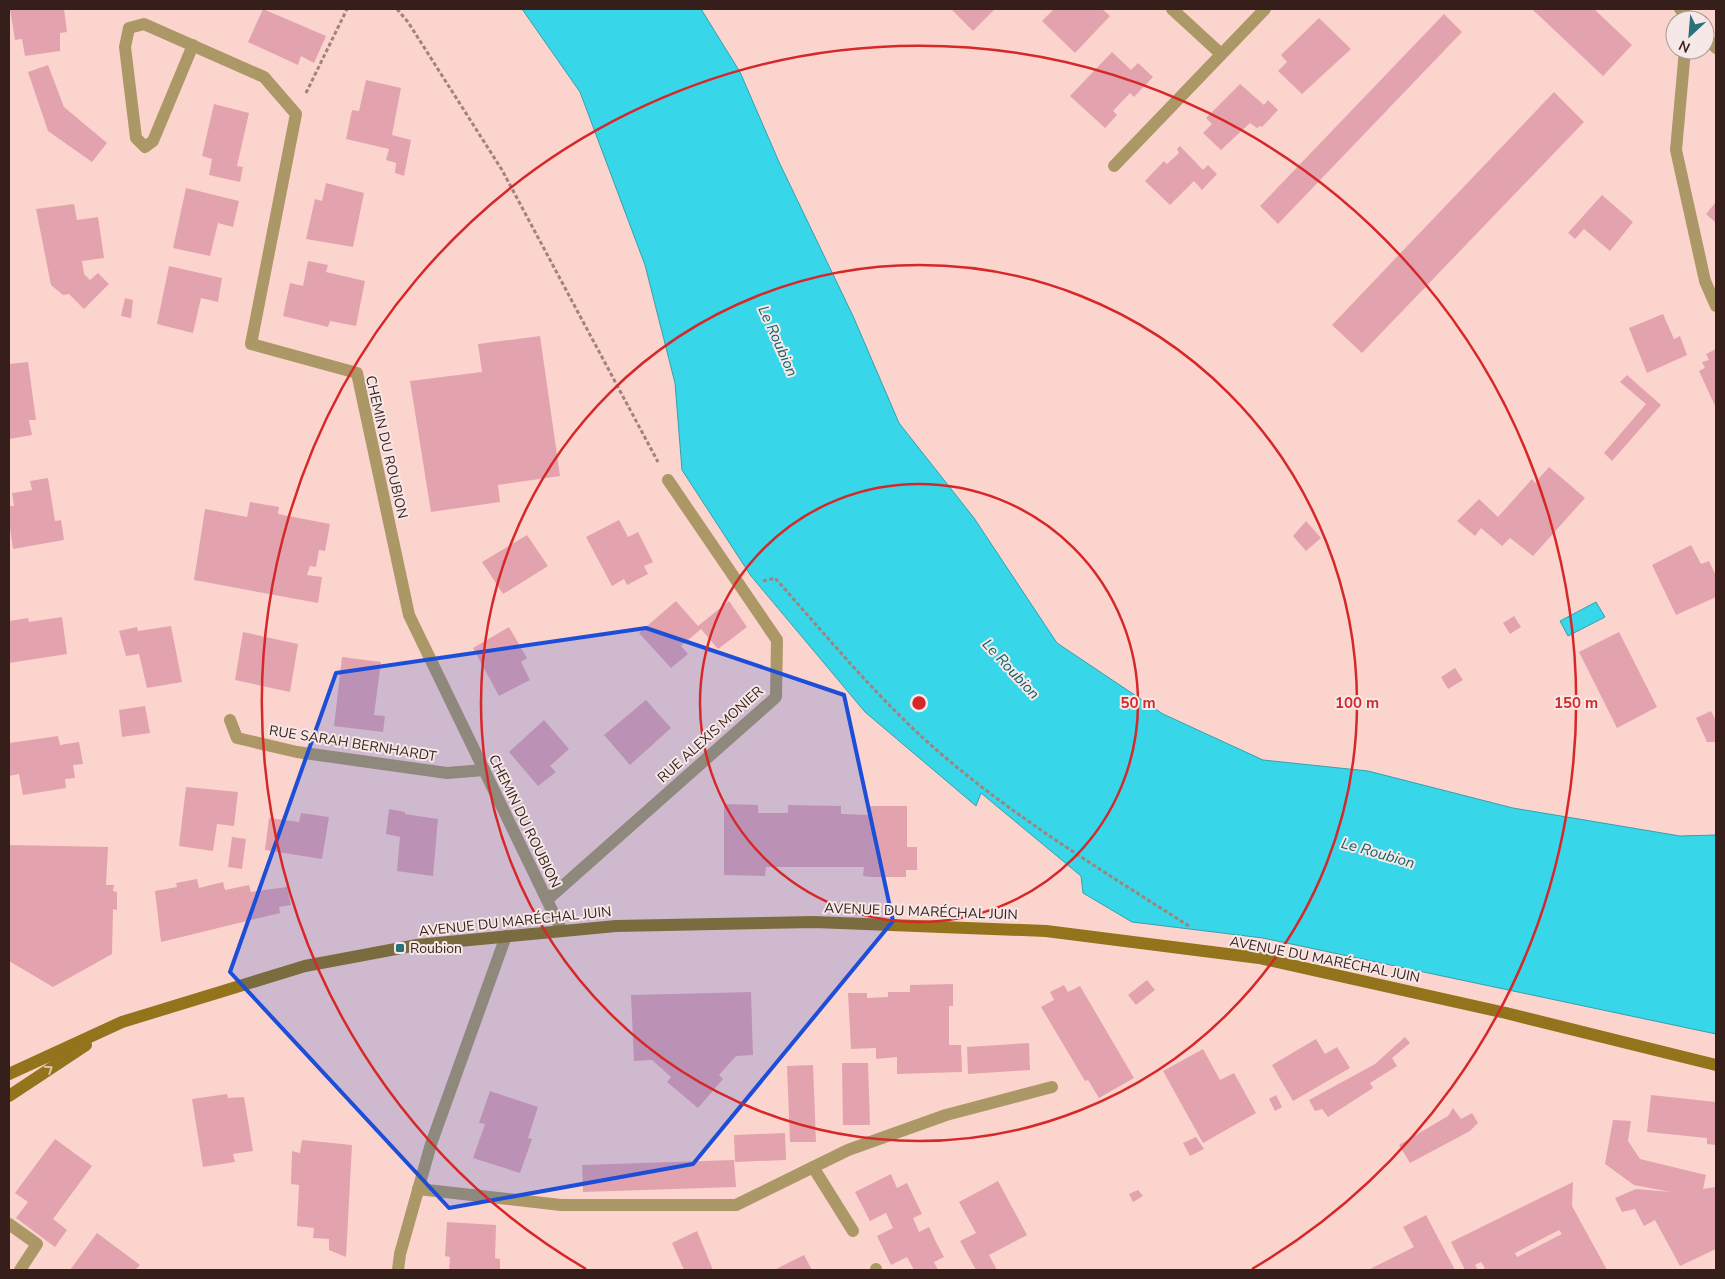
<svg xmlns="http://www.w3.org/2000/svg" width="1725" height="1279" font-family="'Nunito Sans',sans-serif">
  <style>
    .water { fill: #38d6e9; stroke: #379fab }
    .building { fill: #e3a3ae; fill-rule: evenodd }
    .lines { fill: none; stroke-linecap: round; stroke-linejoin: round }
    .path { stroke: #a2827d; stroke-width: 3; stroke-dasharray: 4 2.5; stroke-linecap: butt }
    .minor { stroke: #ac9766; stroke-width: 12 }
    .secondary { stroke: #93731b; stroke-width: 12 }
    .oneway { stroke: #d8c5a9 }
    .marked { fill: #1d4ed8; fill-opacity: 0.2; stroke: #1d4ed8; stroke-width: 4; stroke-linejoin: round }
    .ring { fill: none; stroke: #d62828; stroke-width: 2.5 }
    .poi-dot { fill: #29717b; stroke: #f6e8e6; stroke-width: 2 }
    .labels { text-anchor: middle; stroke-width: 4; stroke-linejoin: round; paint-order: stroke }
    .street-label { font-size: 14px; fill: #361e1b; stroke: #f6e8e6 }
    .poi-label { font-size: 14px; fill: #361e1b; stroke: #f6e8e6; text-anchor: start }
    .water-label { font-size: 15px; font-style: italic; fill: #0b636d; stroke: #f6e8e6 }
    .centre { fill: #d62828; stroke: #f6e8e6; stroke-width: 2.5 }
    .ring-label { font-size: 15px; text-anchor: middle; font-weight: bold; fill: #d62828; stroke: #f6e8e6; stroke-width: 4; stroke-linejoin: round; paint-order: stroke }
  </style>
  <rect width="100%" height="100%" fill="#fcd4ce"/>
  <g class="water">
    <polygon points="522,9 701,9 740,72 779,162 853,316 899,423 974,518 1057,643 1163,714 1263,760 1368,771 1513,808 1680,836 1716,835 1716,1034 1263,938 1132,922 1083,893 1081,876 981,793 976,806 865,712 751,576 682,470 675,383 645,265 580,92"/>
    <polygon points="1596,602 1605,617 1568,636 1560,621"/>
  </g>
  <g class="building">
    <polygon points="10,9 64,9 67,32 60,33 60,51 25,56 22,39 15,40"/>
    <polygon points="263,9 326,36 314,63 301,56 298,65 248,42"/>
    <polygon points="951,9 995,9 973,31"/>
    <polygon points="1054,9 1102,9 1110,16 1075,53 1042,21"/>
    <polygon points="1532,9 1594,9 1632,45 1603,76"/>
    <polygon points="1444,14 1462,32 1278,224 1260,206"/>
    <polygon points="1319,18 1351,49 1302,94 1278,71 1287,62 1281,55"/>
    <polygon points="1112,52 1131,70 1138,63 1153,77 1134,97 1130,93 1113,111 1117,115 1105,128 1070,96"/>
    <polygon points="48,65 64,107 107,143 92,162 48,131 28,72"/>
    <polygon points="366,80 401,88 392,135 411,140 404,176 395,173 396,163 386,160 389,149 346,139 352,110 359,111"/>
    <polygon points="1240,84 1264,105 1268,100 1278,110 1262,127 1260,126 1257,128 1250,123 1221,150 1203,133 1212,124 1206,118"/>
    <polygon points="1554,92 1584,122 1362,353 1332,325"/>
    <polygon points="214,104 249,113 237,166 243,167 240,182 209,175 212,159 202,156"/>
    <polygon points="1180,146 1203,170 1208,165 1217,174 1202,190 1194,181 1170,205 1145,181 1164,161 1167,164 1179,153 1177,149"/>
    <polygon points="326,183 364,193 353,247 306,239 315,199 322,201"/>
    <polygon points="186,188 239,201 233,227 218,223 210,256 173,248"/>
    <polygon points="1602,195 1633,222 1610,251 1584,229 1575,239 1568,233"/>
    <polygon points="1716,202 1716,223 1706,214"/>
    <polygon points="74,204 77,220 98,217 104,258 82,261 84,274 90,280 98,273 109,284 84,309 69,294 63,295 51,285 36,209"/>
    <polygon points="308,261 328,265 326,272 365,281 356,326 330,321 328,327 283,316 290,283 303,286"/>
    <polygon points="169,266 222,278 218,302 201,298 193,333 157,324"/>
    <polygon points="125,298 133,300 131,318 121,316"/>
    <polygon points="1663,314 1674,339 1680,336 1687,355 1647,373 1629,328"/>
    <polygon points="540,336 560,476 498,485 500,502 431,512 410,381 482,372 478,344"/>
    <polygon points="1716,349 1716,408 1699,371 1705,368 1702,362 1709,360 1706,354"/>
    <polygon points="28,362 36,420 29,420 32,435 9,439 9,364"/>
    <polygon points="1627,375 1661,405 1612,461 1604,453 1646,404 1620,382"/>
    <polygon points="1549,467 1585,498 1533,556 1510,538 1502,546 1481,528 1475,536 1457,521 1479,499 1498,517 1532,479 1535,483"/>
    <polygon points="48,478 55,521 61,520 64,540 13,549 9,521 9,506 14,506 12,493 32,490 30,481"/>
    <polygon points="250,502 279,507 278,514 330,524 325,551 319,550 316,567 310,566 307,575 322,577 318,603 194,580 205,509 247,517"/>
    <polygon points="619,520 628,537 638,532 653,562 644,566 648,574 627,585 624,579 612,586 586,537"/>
    <polygon points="1306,521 1321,538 1306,551 1293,536"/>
    <polygon points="527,535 548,566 503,594 482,562"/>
    <polygon points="1691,545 1701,564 1709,561 1716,576 1716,597 1676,615 1652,565"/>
    <polygon points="676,601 698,626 729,601 747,627 718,649 701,629 681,646 688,654 671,668 639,633"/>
    <polygon points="1514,616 1521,627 1510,634 1503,623"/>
    <polygon points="62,617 67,654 9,663 9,621 28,618 29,622"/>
    <polygon points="171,626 182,682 147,688 139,654 126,656 119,631 137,627 138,631"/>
    <polygon points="509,627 527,658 521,662 530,680 499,696 473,648"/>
    <polygon points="243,632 298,644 290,692 235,680"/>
    <polygon points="1619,632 1657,707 1617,728 1579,652"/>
    <polygon points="342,657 381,662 374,715 385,716 383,732 334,726"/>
    <polygon points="1455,668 1463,680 1448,689 1441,677"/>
    <polygon points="646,700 671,728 630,765 604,735"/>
    <polygon points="145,706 150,733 122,737 119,710"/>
    <polygon points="1711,711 1716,721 1716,742 1707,742 1696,718"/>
    <polygon points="544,720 569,749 550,766 556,772 538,786 509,752"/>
    <polygon points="58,736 60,745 79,742 83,764 73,765 75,778 65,779 66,788 23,795 19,774 9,776 9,743"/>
    <polygon points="186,787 238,792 234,826 217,824 213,851 179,846"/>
    <polygon points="724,804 758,805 758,813 788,813 788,805 841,806 841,814 871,815 870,806 907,806 907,847 917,847 917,870 906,870 906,877 871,877 863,876 864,867 766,867 765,876 724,875"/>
    <polygon points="389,809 405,812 405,814 438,819 433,876 397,871 400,837 386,834"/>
    <polygon points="301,813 329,817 322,859 265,850 269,818 299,822"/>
    <polygon points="232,837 246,839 242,869 228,867"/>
    <polygon points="9,845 108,847 106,885 114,885 113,891 117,892 117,910 113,909 112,954 53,987 9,961"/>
    <polygon points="197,879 199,888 223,882 225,890 249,885 251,892 287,887 291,905 279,907 280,913 161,942 155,891 177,887 176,883"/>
    <polygon points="1147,980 1155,990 1136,1005 1128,995"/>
    <polygon points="953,984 953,1006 949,1006 949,1045 961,1045 962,1072 897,1074 897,1057 876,1059 876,1048 851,1049 848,993 867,993 867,998 888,997 888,992 910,992 910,985"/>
    <polygon points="1064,985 1068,992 1080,986 1134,1078 1099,1098 1088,1080 1085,1081 1041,1007 1054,1000 1050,992"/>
    <polygon points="751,992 753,1055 736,1056 719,1075 723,1079 698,1108 667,1082 671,1077 652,1060 634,1061 631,995"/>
    <polygon points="1405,1037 1410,1043 1392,1058 1397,1066 1370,1083 1373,1088 1328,1117 1322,1109 1315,1111 1309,1100 1375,1064"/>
    <polygon points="1316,1039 1325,1054 1337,1047 1350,1068 1293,1101 1272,1065"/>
    <polygon points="1029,1043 1030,1070 968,1074 967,1047"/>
    <polygon points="1203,1049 1220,1080 1234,1073 1256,1113 1203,1143 1163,1071"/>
    <polygon points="842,1063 868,1063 870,1125 843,1125"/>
    <polygon points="813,1065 816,1142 790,1142 787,1066"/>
    <polygon points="490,1091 538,1107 528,1138 532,1139 520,1173 473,1158 485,1124 479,1123"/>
    <polygon points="227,1094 228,1098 244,1097 253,1151 233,1154 235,1162 203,1167 192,1099"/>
    <polygon points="1276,1095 1282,1107 1275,1111 1269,1099"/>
    <polygon points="1651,1095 1716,1102 1716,1145 1707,1144 1707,1138 1647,1132"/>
    <polygon points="1453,1108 1461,1119 1472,1113 1478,1123 1470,1131 1410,1163 1399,1145 1448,1116"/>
    <polygon points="1613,1120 1631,1121 1628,1141 1640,1159 1706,1175 1703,1189 1716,1187 1716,1249 1680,1266 1655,1220 1644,1226 1635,1209 1622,1212 1615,1198 1636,1189 1671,1192 1634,1185 1605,1164"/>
    <polygon points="785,1133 786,1160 735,1162 734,1135"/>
    <polygon points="1196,1137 1204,1149 1190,1156 1183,1143"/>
    <polygon points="55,1139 92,1166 53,1219 67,1230 55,1247 16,1218 28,1202 15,1193"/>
    <polygon points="302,1140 352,1145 346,1257 329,1250 329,1239 313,1238 314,1228 297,1226 299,1185 291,1184 292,1151 300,1153"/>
    <polygon points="734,1160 736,1187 583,1192 582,1165"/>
    <polygon points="891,1174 897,1188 907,1183 922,1214 913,1218 919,1232 929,1227 936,1242 944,1257 934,1262 938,1270 914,1270 907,1257 891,1265 877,1236 893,1228 886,1213 870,1221 855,1192"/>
    <polygon points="998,1181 1027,1235 989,1255 997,1270 976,1270 960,1241 976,1233 959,1202"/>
    <path d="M1573,1182L1572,1206L1607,1270H1480L1485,1268L1481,1262L1475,1265L1478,1270H1465L1451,1242ZM1559,1230L1562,1234L1517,1257L1515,1253Z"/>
    <polygon points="1138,1190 1143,1196 1133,1202 1129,1194"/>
    <polygon points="1426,1215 1455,1270 1368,1270 1414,1247 1403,1227"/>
    <polygon points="447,1222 496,1225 495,1258 500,1259 500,1270 449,1270 450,1257 445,1256"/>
    <polygon points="697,1231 713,1270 684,1270 672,1243"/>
    <polygon points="97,1233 140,1265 135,1270 70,1270"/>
    <polygon points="804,1255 812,1270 774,1270"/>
  </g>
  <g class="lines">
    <g class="path">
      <polyline points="397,9 408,22 502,170 658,462"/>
      <polyline points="306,93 347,9"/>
      <path d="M763,581L775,578C823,632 869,688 922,737C1002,810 1098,868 1189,926"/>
    </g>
    <g class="minor">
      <polyline points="1172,9 1221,54"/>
      <polyline points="1680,9 1691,20"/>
      <polyline points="1705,36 1716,48"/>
      <polyline points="193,45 153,141 145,147 136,138 125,47 129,28 144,24 264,77 296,114 251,344 357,373 409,615 562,931"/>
      <polyline points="1685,50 1676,150 1705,281 1716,306"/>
      <polyline points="1114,166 1265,9"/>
      <polyline points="230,720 237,738 297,752 447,773 484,770"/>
      <polyline points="547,900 776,697 777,640 668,480"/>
      <polyline points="813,1167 853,1231"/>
      <polyline points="418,1189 561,1205 736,1205 848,1150 946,1115 1052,1087"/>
      <polyline points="9,1224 37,1244 20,1270"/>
      <polyline points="876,1269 876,1270"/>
      <polyline points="398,1270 400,1254 431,1144 506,936"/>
    </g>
    <g class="secondary">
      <polyline points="9,1074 122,1022 305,966 417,945 616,926 814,922 1046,931 1259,958 1506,1013 1716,1065"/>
      <polyline points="9,1096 86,1045"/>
    </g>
  </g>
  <defs><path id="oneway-chevron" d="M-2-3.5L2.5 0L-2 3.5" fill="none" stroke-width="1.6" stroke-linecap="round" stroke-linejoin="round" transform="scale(1.25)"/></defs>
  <use class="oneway" href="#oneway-chevron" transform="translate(49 1069) rotate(-33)"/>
  <path class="marked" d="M646,628L844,695L893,921L693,1164L449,1208L230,972L336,673Z"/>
  <g class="ring">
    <circle cx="919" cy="703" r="219"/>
    <circle cx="919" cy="703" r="438"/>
    <path d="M586 1269A657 657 0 1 1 1252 1269"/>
  </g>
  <rect class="poi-dot" x="395" y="943" width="10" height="10" rx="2.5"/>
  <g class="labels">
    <g class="street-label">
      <text transform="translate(387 447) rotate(77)" y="5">CHEMIN DU ROUBION</text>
      <text transform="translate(710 734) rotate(-42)" y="5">RUE ALEXIS MONIER</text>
      <text transform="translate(353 743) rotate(9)" y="5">RUE SARAH BERNHARDT</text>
      <text transform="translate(525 821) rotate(64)" y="5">CHEMIN DU ROUBION</text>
      <text transform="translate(921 911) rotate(2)" y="5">AVENUE DU MARÉCHAL JUIN</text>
      <text transform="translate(515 921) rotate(-6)" y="5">AVENUE DU MARÉCHAL JUIN</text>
      <text transform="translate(1325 959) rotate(11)" y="5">AVENUE DU MARÉCHAL JUIN</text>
    </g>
    <g class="poi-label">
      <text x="410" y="953">Roubion</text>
    </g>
    <g class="water-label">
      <text transform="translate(778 341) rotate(66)" y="5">Le Roubion</text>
      <text transform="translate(1011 669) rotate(47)" y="5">Le Roubion</text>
      <text transform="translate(1378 853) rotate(16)" y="5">Le Roubion</text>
    </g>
  </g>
  <circle cx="919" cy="703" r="8" class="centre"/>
  <g class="ring-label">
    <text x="1138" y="708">50 m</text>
    <text x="1357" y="708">100 m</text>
    <text x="1576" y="708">150 m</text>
  </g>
  <rect width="1725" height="1279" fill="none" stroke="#361e1b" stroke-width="20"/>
  <g transform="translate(1690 35) rotate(206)"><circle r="24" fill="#f6e8e6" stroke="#a99795"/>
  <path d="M0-4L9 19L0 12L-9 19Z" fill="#29717b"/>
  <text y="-8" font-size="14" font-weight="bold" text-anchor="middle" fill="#361e1b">N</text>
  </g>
</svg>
